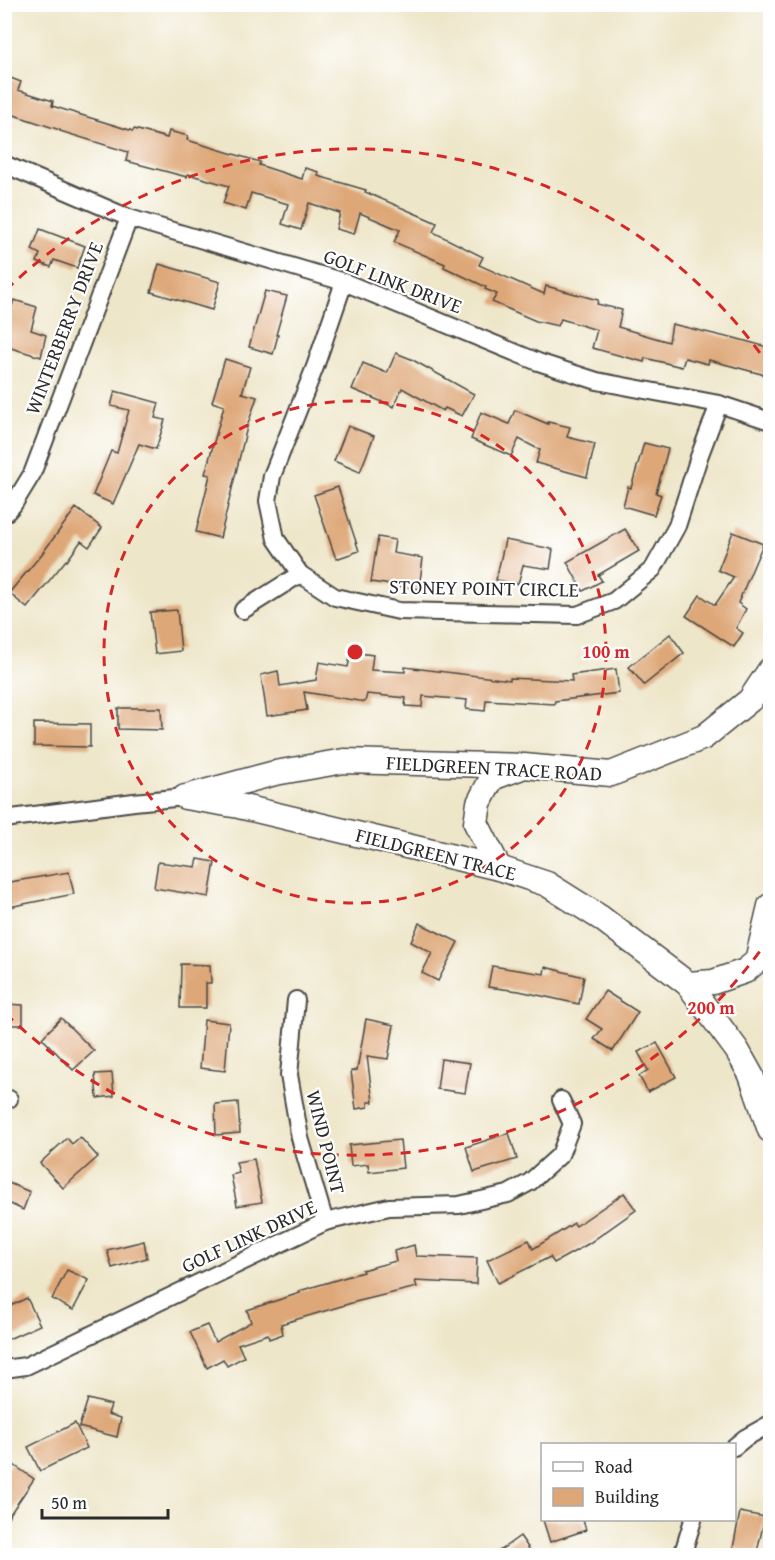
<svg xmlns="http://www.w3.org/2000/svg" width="775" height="1560" font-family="'Gentium Book Plus',serif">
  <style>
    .building { fill: #dea778 }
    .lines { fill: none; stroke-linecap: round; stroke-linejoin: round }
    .street-casing { stroke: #484743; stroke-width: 20 }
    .secondary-casing { stroke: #484743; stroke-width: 27 }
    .street { stroke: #fff; stroke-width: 16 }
    .secondary { stroke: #fff; stroke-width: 24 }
    .ring { fill: none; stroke: #d62828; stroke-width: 3; stroke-dasharray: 10 8 }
    .labels { text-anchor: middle; stroke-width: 4.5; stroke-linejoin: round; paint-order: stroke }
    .street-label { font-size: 20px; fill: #2b2b2b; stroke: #fff }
    .centre { fill: #d62828; stroke: #fff; stroke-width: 3 }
    .ring-label { font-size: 18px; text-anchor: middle; font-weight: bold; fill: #d62828; stroke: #fff; stroke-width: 4.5; stroke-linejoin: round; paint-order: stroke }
  </style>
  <rect width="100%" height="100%" fill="#fff"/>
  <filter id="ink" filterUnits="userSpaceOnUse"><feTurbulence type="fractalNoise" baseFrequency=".0167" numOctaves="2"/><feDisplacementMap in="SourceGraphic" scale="12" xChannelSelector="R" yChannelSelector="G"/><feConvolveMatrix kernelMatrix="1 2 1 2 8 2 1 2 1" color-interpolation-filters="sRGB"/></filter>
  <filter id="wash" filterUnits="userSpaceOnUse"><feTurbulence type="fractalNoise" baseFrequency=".008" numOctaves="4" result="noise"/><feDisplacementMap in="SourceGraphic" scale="24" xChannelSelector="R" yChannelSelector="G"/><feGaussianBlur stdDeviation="1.35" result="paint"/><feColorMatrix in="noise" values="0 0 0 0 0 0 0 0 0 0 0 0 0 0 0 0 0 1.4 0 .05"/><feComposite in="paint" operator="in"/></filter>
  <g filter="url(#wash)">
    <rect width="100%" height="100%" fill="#eee6c9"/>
    <g id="blocks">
      <g class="building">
        <polygon points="8,77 21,82 18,90 53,101 52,106 133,131 134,129 167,138 169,131 188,136 187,140 260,162 259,165 302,179 305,168 319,172 318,176 366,190 365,192 437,223 433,232 483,257 479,265 544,294 546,286 598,300 597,304 622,310 618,327 669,342 672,324 730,338 731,337 771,348 765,375 709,360 708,364 685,358 682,367 645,358 644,362 592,348 597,330 561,319 558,326 536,321 492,302 497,294 485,289 486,287 444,267 445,264 394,242 400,230 360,213 354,234 336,229 340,213 309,203 301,230 282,224 288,204 251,193 246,210 223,203 229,186 188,174 187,177 126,161 128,152 60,131 60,130 8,113 4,121 4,86"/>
        <polygon points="40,229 85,246 77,268 54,260 51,267 37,262 40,254 32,250"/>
        <polygon points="159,264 220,282 212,310 151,292"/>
        <polygon points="265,291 287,296 276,335 278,335 273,354 249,347"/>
        <polygon points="14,300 37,307 31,330 46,335 41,357 4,346 4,310 10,312"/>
        <polygon points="396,353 411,359 474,394 462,416 445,408 443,411 402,388 394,407 352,389 363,363 387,373"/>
        <polygon points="225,359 250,367 242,393 257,397 247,427 220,538 196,532 210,475 205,474 224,406 212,402"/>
        <polygon points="115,391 159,403 155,418 165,420 156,449 139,444 113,504 93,495 111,451 117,453 129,410 111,406"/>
        <polygon points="515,410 548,424 548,422 570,427 567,437 595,444 587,477 536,463 540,450 519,439 511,456 471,439 481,412 509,424"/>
        <polygon points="348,426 374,436 360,472 334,461"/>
        <polygon points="644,443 668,449 656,493 661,495 654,515 623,506 628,487 631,488"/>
        <polygon points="338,487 359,551 336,559 314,495"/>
        <polygon points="76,508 102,528 89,547 81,541 67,561 66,560 27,608 9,593 41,555"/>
        <polygon points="625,529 639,551 598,575 602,581 583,591 567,562"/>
        <polygon points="733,532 763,544 738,603 746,609 736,628 743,633 734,647 686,616 700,595 715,605 734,577 718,570"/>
        <polygon points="378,537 395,540 393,553 423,558 419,589 371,582"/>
        <polygon points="505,540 553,549 550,569 523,565 518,584 496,580"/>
        <polygon points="177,610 181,651 155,654 150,612"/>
        <polygon points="670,634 684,653 644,685 629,667"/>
        <polygon points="351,652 373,655 371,670 405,672 405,667 510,680 510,678 572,681 571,675 616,669 619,693 555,701 554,704 486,700 485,711 466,709 467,700 423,696 422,707 405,706 406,698 367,694 365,702 304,692 307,710 267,716 261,675 278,671 280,686 316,680 319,662 348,667"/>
        <polygon points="118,708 161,708 162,730 118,729"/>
        <polygon points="34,723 90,724 90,747 34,746"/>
        <polygon points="198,859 215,862 209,897 154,888 158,862 196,867"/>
        <polygon points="69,872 74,894 4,908 4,883"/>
        <polygon points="419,923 458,942 438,981 422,973 432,953 411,942"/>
        <polygon points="181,964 210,965 211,983 206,983 206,1008 180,1008"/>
        <polygon points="492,966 544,974 545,967 584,977 579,1004 519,991 488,987"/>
        <polygon points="605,991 638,1012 613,1051 594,1039 602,1029 586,1019"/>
        <polygon points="4,1004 23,1005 23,1025 4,1025"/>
        <polygon points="61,1018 94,1051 73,1070 42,1038"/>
        <polygon points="366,1019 394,1025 388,1059 367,1056 373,1102 368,1102 368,1107 356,1109 351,1071 357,1070"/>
        <polygon points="204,1020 229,1023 225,1071 200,1068"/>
        <polygon points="657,1043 676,1077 648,1092 639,1076 648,1070 638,1052"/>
        <polygon points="441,1059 470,1063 465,1093 437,1089"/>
        <polygon points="112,1073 114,1096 97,1098 95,1074"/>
        <polygon points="238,1102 240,1133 216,1135 215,1104"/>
        <polygon points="509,1133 517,1159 474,1172 466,1147"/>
        <polygon points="80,1137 98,1157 63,1188 40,1163 67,1138 72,1144"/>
        <polygon points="400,1140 403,1168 369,1172 368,1164 351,1166 349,1145"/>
        <polygon points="254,1159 262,1202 237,1206 231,1175 239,1173 236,1162"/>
        <polygon points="4,1181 30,1192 23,1210 4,1201"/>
        <polygon points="624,1193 636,1210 588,1244 554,1263 550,1257 498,1283 487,1260 529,1240 533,1249 574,1223 576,1226"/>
        <polygon points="144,1241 147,1258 112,1268 107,1250"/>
        <polygon points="414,1245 416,1256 477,1258 476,1284 415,1281 417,1287 355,1302 281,1324 283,1334 269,1339 268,1334 238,1344 244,1357 227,1366 223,1359 207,1368 190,1332 207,1325 215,1342 251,1322 247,1310 300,1293 299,1291 363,1272 362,1270 396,1261 394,1251"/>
        <polygon points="67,1270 89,1280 73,1310 52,1299"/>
        <polygon points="27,1298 40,1325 4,1341 4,1309"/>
        <polygon points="88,1399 111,1405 108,1414 121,1418 117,1437 79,1427"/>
        <polygon points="75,1423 87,1448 40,1471 28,1447"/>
        <polygon points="11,1463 34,1479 4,1523 4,1473"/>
        <polygon points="740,1512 765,1517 757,1552 733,1548"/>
        <polygon points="543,1520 583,1520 586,1530 550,1542"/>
        <polygon points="520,1536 534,1556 492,1556"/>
      </g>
    </g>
  </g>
  <g filter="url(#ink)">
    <use href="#blocks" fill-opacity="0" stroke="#484743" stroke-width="1.5"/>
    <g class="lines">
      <defs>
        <g id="street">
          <polyline points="4,164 129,218 344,282 538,362 597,381 719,404 770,421"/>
          <polyline points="344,282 315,367 272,476 268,501 276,539 300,574 335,597 399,611 577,615 614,601 653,569 677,526 699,457 719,404"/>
          <polyline points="4,515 13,505 32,474 129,218"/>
          <polyline points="243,610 300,574"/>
          <polyline points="4,819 134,802 185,797"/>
          <polyline points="296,1000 289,1075 300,1138 325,1222"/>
          <polyline points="4,1099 9,1099"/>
          <polyline points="4,1369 26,1366 325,1222 389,1207 459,1205 508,1194 530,1182 560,1155 572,1124 561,1100"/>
          <polyline points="734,1447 745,1438 770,1424"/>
          <polyline points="682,1556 693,1520"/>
        </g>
        <g id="secondary">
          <polyline points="193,795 275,773 344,761 524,766 611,774 704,737 750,700 770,670"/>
          <polyline points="185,797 239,806 499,868 547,884 601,918 688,984 737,1050 751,1075 770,1130"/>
          <polyline points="499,868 476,823 479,803 492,778 519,768"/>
          <polyline points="688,984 713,982 745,971 757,961 770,906"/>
        </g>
      </defs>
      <use href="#street" class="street-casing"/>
      <use href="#secondary" class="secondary-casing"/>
      <use href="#street" class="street"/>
      <use href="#secondary" class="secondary"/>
    </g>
  </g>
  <g class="ring">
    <circle cx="355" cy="652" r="251"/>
    <path d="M770 937A503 503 0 0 1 6 1014M6 290A503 503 0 0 1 770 367"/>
  </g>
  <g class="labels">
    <g class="street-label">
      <text transform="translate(393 281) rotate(21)" y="7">GOLF LINK DRIVE</text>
      <text transform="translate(64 328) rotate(-69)" y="7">WINTERBERRY DRIVE</text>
      <text transform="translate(484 588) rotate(1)" y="7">STONEY POINT CIRCLE</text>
      <text transform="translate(494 768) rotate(3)" y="7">FIELDGREEN TRACE ROAD</text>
      <text transform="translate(436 854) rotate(14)" y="7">FIELDGREEN TRACE</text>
      <text transform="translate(326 1142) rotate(76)" y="7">WIND POINT</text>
      <text transform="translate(249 1236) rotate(-25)" y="7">GOLF LINK DRIVE</text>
    </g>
  </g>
  <circle cx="355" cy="652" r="9" class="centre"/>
  <g class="ring-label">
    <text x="606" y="658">100 m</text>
    <text x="711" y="1014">200 m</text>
  </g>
  <rect width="775" height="1560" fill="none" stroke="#fff" stroke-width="24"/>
  <rect x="541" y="1443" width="195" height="78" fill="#ffffff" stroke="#aaaaaa" stroke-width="1.5"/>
  <rect x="553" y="1462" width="30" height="9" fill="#ffffff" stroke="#aaaaaa" stroke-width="1.5"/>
  <text x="595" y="1473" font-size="18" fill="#2b2b2b">Road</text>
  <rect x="553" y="1488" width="30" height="18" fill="#dea778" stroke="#aaaaaa" stroke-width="1.5"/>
  <text x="595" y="1503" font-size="18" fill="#2b2b2b">Building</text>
  <path d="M42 1509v9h126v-9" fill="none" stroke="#2b2b2b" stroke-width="3"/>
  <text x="51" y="1509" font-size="18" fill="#2b2b2b" stroke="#ffffff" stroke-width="4.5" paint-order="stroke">50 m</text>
</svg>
